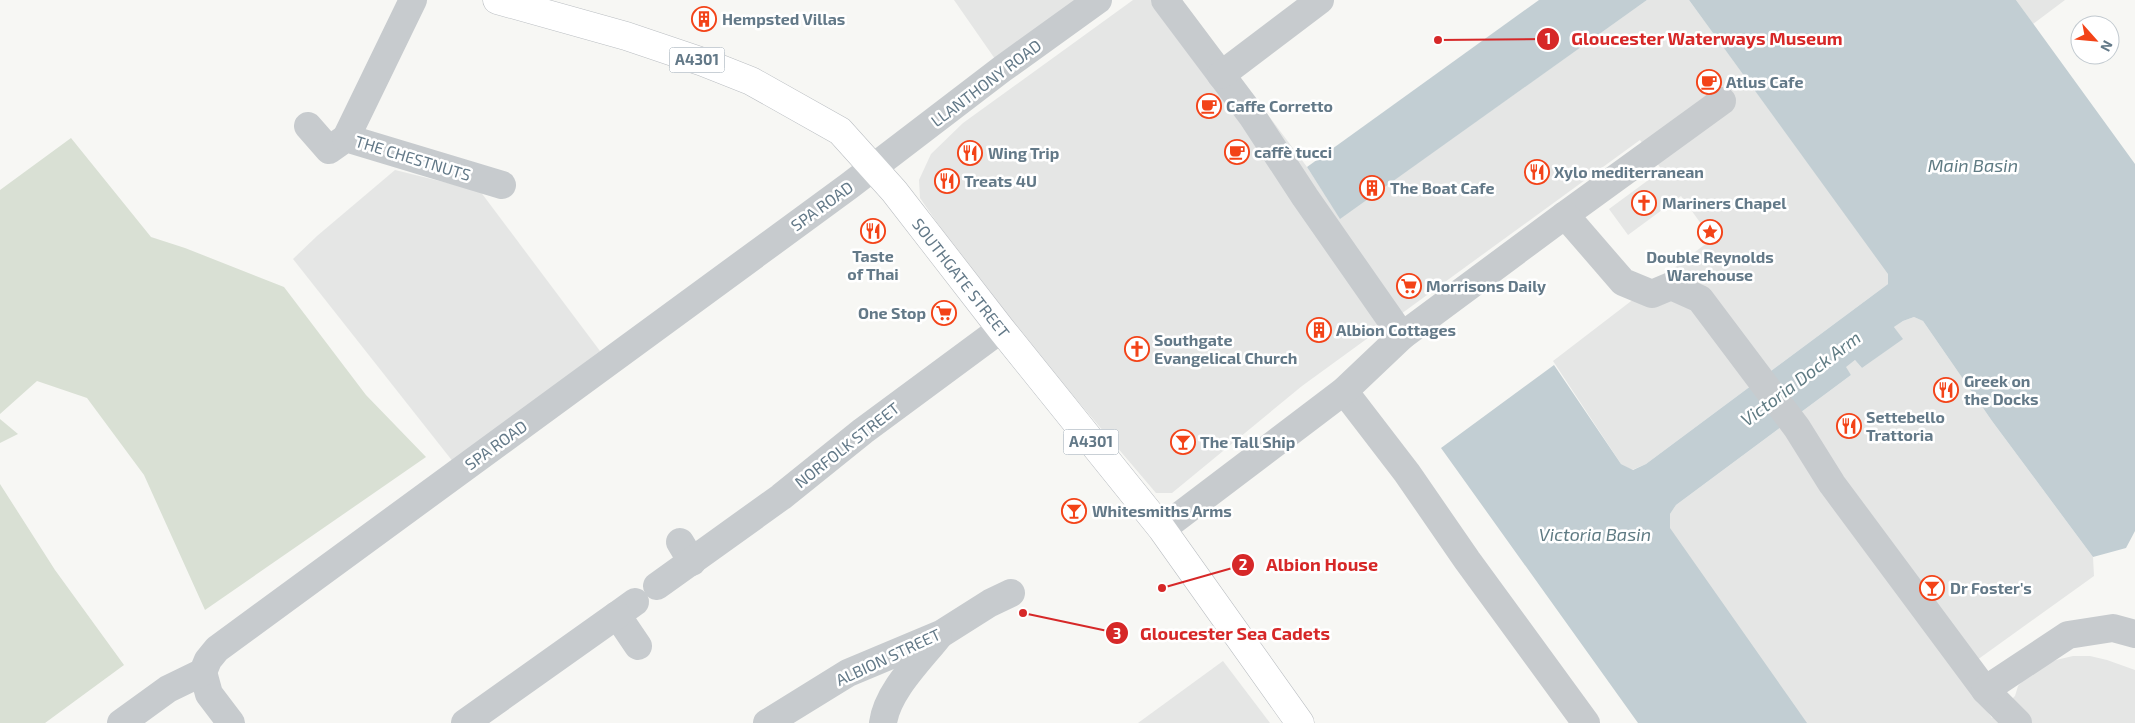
<svg xmlns="http://www.w3.org/2000/svg" width="2135" height="723" font-family="'Exo 2',sans-serif">
  <style>
    .built { fill: #e5e6e5 }
    .green { fill: #d9e0d4 }
    .water { fill: #c2ced3 }
    .lines { fill: none; stroke-linecap: round; stroke-linejoin: round }
    .primary-casing { stroke: #babec2; stroke-width: 29 }
    .street { stroke: #c7cbce; stroke-width: 28 }
    .primary { stroke: #fff; stroke-width: 28 }
    .labels { text-anchor: middle; stroke-width: 5; stroke-linejoin: round; paint-order: stroke }
    .shield { fill: #fff; stroke: #92a1ac; stroke-width: 1 }
    .shield-label { font-size: 15px; font-weight: bold; fill: #637988 }
    .poi-label { font-size: 16px; font-weight: bold; fill: #637988; stroke: #fff; text-anchor: start }
    .street-label { font-size: 16px; fill: #637988; stroke: #fff }
    .water-label { font-size: 18px; font-style: italic; fill: #5f7b83; stroke: #fff }
    .leader { fill: none; stroke: #d62828; stroke-width: 2 }
    .callout-dot { fill: #d62828; stroke: #fff; stroke-width: 2 }
    .mark-label { font-size: 15px; text-anchor: middle; font-weight: bold; fill: #fff }
    .callout-label { font-size: 18px; text-anchor: middle; font-weight: bold; fill: #d62828; stroke: #fff; stroke-width: 5; stroke-linejoin: round; paint-order: stroke }
  </style>
  <rect width="100%" height="100%" fill="#f7f7f4"/>
  <g class="built">
    <polygon points="954,0 1091,0 1002,69"/>
    <polygon points="1133,0 1182,0 1307,167 1340,218 1647,0 1689,0 1889,274 1888,284 1646,464 1632,470 1621,464 1553,361 1712,239 1681,196 1628,235 1609,209 1662,170 1640,140 1302,386 1172,493 1156,493 985,292 920,198 919,180 931,154 963,123"/>
    <polygon points="2016,0 2065,0 2033,24"/>
    <polygon points="395,170 480,191 600,351 454,463 293,259 317,236"/>
    <polygon points="1914,317 1923,321 1992,421 2093,557 2094,576 1959,673 1992,718 2015,696 2018,686 2026,677 2040,667 2056,660 2073,656 2090,656 2107,660 2135,670 2135,723 1804,723 1669,528 1670,514 1676,505 1851,375 1845,367 1855,360 1862,368 1902,339 1894,327 1903,321"/>
    <polygon points="1223,661 1270,723 1138,723"/>
  </g>
  <g class="green">
    <polygon points="71,138 151,237 185,248 284,287 366,395 426,457 205,610 144,475 87,398 37,381 0,414 0,190"/>
    <polygon points="0,419 18,434 0,443"/>
    <polygon points="0,484 55,570 124,665 45,723 0,723"/>
  </g>
  <g class="water">
    <polygon points="1539,0 1647,0 1340,219 1307,167"/>
    <polygon points="1689,0 2016,0 2135,164 2135,531 2126,548 2093,557 1992,421 1923,321 1914,317 1903,321 1894,327 1903,339 1862,368 1855,360 1846,367 1851,375 1676,505 1670,514 1670,528 1807,723 1638,723 1441,448 1554,365 1621,464 1633,470 1646,464 1888,284 1888,274"/>
  </g>
  <g class="lines">
    <defs>
      <polyline id="primary" points="497,0 626,36 703,62 751,81 840,131 894,191 1001,329 1162,529 1300,723"/>
    </defs>
    <use href="#primary" class="primary-casing"/>
    <g class="street">
      <polyline points="1165,0 1252,116 1305,197 1402,336"/>
      <polyline points="1221,75 1320,0"/>
      <polyline points="308,126 329,150 346,138 502,185"/>
      <polyline points="346,138 413,0"/>
      <polyline points="1565,215 1722,101"/>
      <polyline points="1344,391 1407,473 1467,560 1586,723"/>
      <polyline points="1162,529 1344,391 1402,336 1565,215 1623,282 1652,294 1671,286 1700,299 1797,428 1832,484 1985,690 2018,723"/>
      <polyline points="680,542 692,562"/>
      <polyline points="657,586 781,497 863,431 1001,329"/>
      <polyline points="635,602 617,615 638,646"/>
      <polyline points="203,672 209,694 231,723"/>
      <polyline points="1985,690 2068,635 2113,628 2135,634"/>
      <polyline points="121,723 168,689 203,672 208,660 217,649 849,186 1002,69 1098,0"/>
      <polyline points="465,723 617,615"/>
      <polyline points="767,723 848,673 941,634 990,603 1011,593"/>
      <path d="M883,723C887,692 919,661 938,637"/>
    </g>
    <use href="#primary" class="primary"/>
  </g>
  <defs>
    <symbol id="building-ring" viewBox="-11 -11 22 22"><circle r="9.5" fill="#fff" stroke="#f34318" stroke-width="1.5"/><path d="M-4-6H4V6H1V3H-1V6H-4ZM-2.5-4.3h1.7v1.8h-1.7ZM.8-4.3h1.7v1.8H.8ZM-2.5-1h1.7V.8h-1.7ZM.8-1h1.7V.8H.8Z" fill="#f34318"/></symbol>
    <symbol id="cafe-ring" viewBox="-11 -11 22 22"><circle r="9.5" fill="#fff" stroke="#f34318" stroke-width="1.5"/><path d="M-5.5-4.5H6V0H3Q3 3.5 0 3.5H-2.5Q-5.5 3.5-5.5 0ZM3-3.2v2h1.7v-2ZM-6 4.5H4V6H-6Z" fill="#f34318"/></symbol>
    <symbol id="restaurant-ring" viewBox="-11 -11 22 22"><circle r="9.5" fill="#fff" stroke="#f34318" stroke-width="1.5"/><path d="M-5-6h1v4h1v-4h1v4h1v-4h1v5L-1.5 .5V6h-2V.5L-5-1ZM5-6V6H3V1.5H1.5Q1.5-4 5-6Z" fill="#f34318"/></symbol>
    <symbol id="church-ring" viewBox="-11 -11 22 22"><circle r="9.5" fill="#fff" stroke="#f34318" stroke-width="1.5"/><path d="M-1.2-6h2.4v3.5h3.3v2.4h-3.3V6h-2.4V-.1h-3.3v-2.4h3.3Z" fill="#f34318"/></symbol>
    <symbol id="sight-ring" viewBox="-11 -11 22 22"><circle r="9.5" fill="#fff" stroke="#f34318" stroke-width="1.5"/><path d="M0-6L1.8-2.2L6-1.7L2.9 1.2L3.7 5.4L0 3.3L-3.7 5.4L-2.9 1.2L-6-1.7L-1.8-2.2Z" fill="#f34318"/></symbol>
    <symbol id="supermarket-ring" viewBox="-11 -11 22 22"><circle r="9.5" fill="#fff" stroke="#f34318" stroke-width="1.5"/><path d="M-6-5.5h2.5l.6 2H6L4.5 2H-2.5L-4.4-4H-6ZM-1.5 3.2a1.3 1.3 0 1 0 .1 0ZM3 3.2a1.3 1.3 0 1 0 .1 0Z" fill="#f34318"/></symbol>
    <symbol id="bar-ring" viewBox="-11 -11 22 22"><circle r="9.5" fill="#fff" stroke="#f34318" stroke-width="1.5"/><path d="M-6-5H6L.8 .8V4.5H3.5V6h-7V4.5H-.8V.8Z" fill="#f34318"/></symbol>
  </defs>
  <g fill-rule="evenodd">
    <use href="#building-ring" x="690" y="5" width="28" height="28"/>
    <use href="#cafe-ring" x="1695" y="68" width="28" height="28"/>
    <use href="#cafe-ring" x="1195" y="92" width="28" height="28"/>
    <use href="#cafe-ring" x="1223" y="138" width="28" height="28"/>
    <use href="#restaurant-ring" x="956" y="139" width="28" height="28"/>
    <use href="#restaurant-ring" x="1523" y="158" width="28" height="28"/>
    <use href="#restaurant-ring" x="933" y="167" width="28" height="28"/>
    <use href="#building-ring" x="1358" y="174" width="28" height="28"/>
    <use href="#church-ring" x="1630" y="189" width="28" height="28"/>
    <use href="#restaurant-ring" x="859" y="217" width="28" height="28"/>
    <use href="#sight-ring" x="1696" y="218" width="28" height="28"/>
    <use href="#supermarket-ring" x="1395" y="272" width="28" height="28"/>
    <use href="#supermarket-ring" x="930" y="299" width="28" height="28"/>
    <use href="#building-ring" x="1305" y="316" width="28" height="28"/>
    <use href="#church-ring" x="1123" y="335" width="28" height="28"/>
    <use href="#restaurant-ring" x="1932" y="376" width="28" height="28"/>
    <use href="#restaurant-ring" x="1835" y="412" width="28" height="28"/>
    <use href="#bar-ring" x="1169" y="428" width="28" height="28"/>
    <use href="#bar-ring" x="1060" y="497" width="28" height="28"/>
    <use href="#bar-ring" x="1918" y="574" width="28" height="28"/>
  </g>
  <g class="labels">
    <g class="shield">
      <rect x="669.5" y="47.5" width="55" height="25" rx="4"/>
      <rect x="1063.5" y="429.5" width="55" height="25" rx="4"/>
    </g>
    <g class="shield-label">
      <text x="697" y="65">A4301</text>
      <text x="1091" y="447">A4301</text>
    </g>
    <g class="poi-label">
      <text x="722" y="25">Hempsted Villas</text>
      <text x="1726" y="88">Atlus Cafe</text>
      <text x="1226" y="112">Caffe Corretto</text>
      <text x="1254" y="158">caffè tucci</text>
      <text x="988" y="159">Wing Trip</text>
      <text x="1554" y="178">Xylo mediterranean</text>
      <text x="964" y="187">Treats 4U</text>
      <text x="1390" y="194">The Boat Cafe</text>
      <text x="1662" y="209">Mariners Chapel</text>
      <text x="873" y="262" text-anchor="middle">Taste<tspan x="873" dy="18">of Thai</tspan></text>
      <text x="1710" y="263" text-anchor="middle">Double Reynolds<tspan x="1710" dy="18">Warehouse</tspan></text>
      <text x="1426" y="292">Morrisons Daily</text>
      <text x="926" y="319" text-anchor="end">One Stop</text>
      <text x="1336" y="336">Albion Cottages</text>
      <text x="1154" y="346">Southgate<tspan x="1154" dy="18">Evangelical Church</tspan></text>
      <text x="1964" y="387">Greek on<tspan x="1964" dy="18">the Docks</tspan></text>
      <text x="1866" y="423">Settebello<tspan x="1866" dy="18">Trattoria</tspan></text>
      <text x="1200" y="448">The Tall Ship</text>
      <text x="1092" y="517">Whitesmiths Arms</text>
      <text x="1950" y="594">Dr Foster's</text>
    </g>
    <g class="street-label">
      <text transform="translate(986 83) rotate(-37)" y="6">LLANTHONY ROAD</text>
      <text transform="translate(413 158) rotate(17)" y="6">THE CHESTNUTS</text>
      <text transform="translate(822 206) rotate(-36)" y="6">SPA ROAD</text>
      <text transform="translate(961 278) rotate(52)" y="6">SOUTHGATE STREET</text>
      <text transform="translate(496 445) rotate(-36)" y="6">SPA ROAD</text>
      <text transform="translate(847 445) rotate(-38)" y="6">NORFOLK STREET</text>
      <text transform="translate(888 657) rotate(-25)" y="6">ALBION STREET</text>
    </g>
    <g class="water-label">
      <text x="1973" y="172">Main Basin</text>
      <text transform="translate(1801 379) rotate(-37)" y="6">Victoria Dock Arm</text>
      <text x="1595" y="541">Victoria Basin</text>
    </g>
  </g>
  <path class="leader" d="M1438 40L1548 39M1162 588L1243 565M1023 613L1117 633"/>
  <g class="callout-dot">
    <circle cx="1438" cy="40" r="5"/>
    <circle cx="1162" cy="588" r="5"/>
    <circle cx="1023" cy="613" r="5"/>
    <circle cx="1548" cy="39" r="12"/>
    <circle cx="1243" cy="565" r="12"/>
    <circle cx="1117" cy="633" r="12"/>
  </g>
  <g class="mark-label">
    <text x="1548" y="44">1</text>
    <text x="1243" y="570">2</text>
    <text x="1117" y="639">3</text>
  </g>
  <g class="callout-label">
    <text x="1707" y="45">Gloucester Waterways Museum</text>
    <text x="1322" y="571">Albion House</text>
    <text x="1235" y="640">Gloucester Sea Cadets</text>
  </g>
  <g transform="translate(2095 40) rotate(117)"><circle r="24" fill="#ffffff" stroke="#c1c9cf"/>
  <path d="M0-4L9 19L0 12L-9 19Z" fill="#f34318"/>
  <text y="-8" font-size="14" font-weight="bold" text-anchor="middle" fill="#637988">N</text>
  </g>
</svg>
